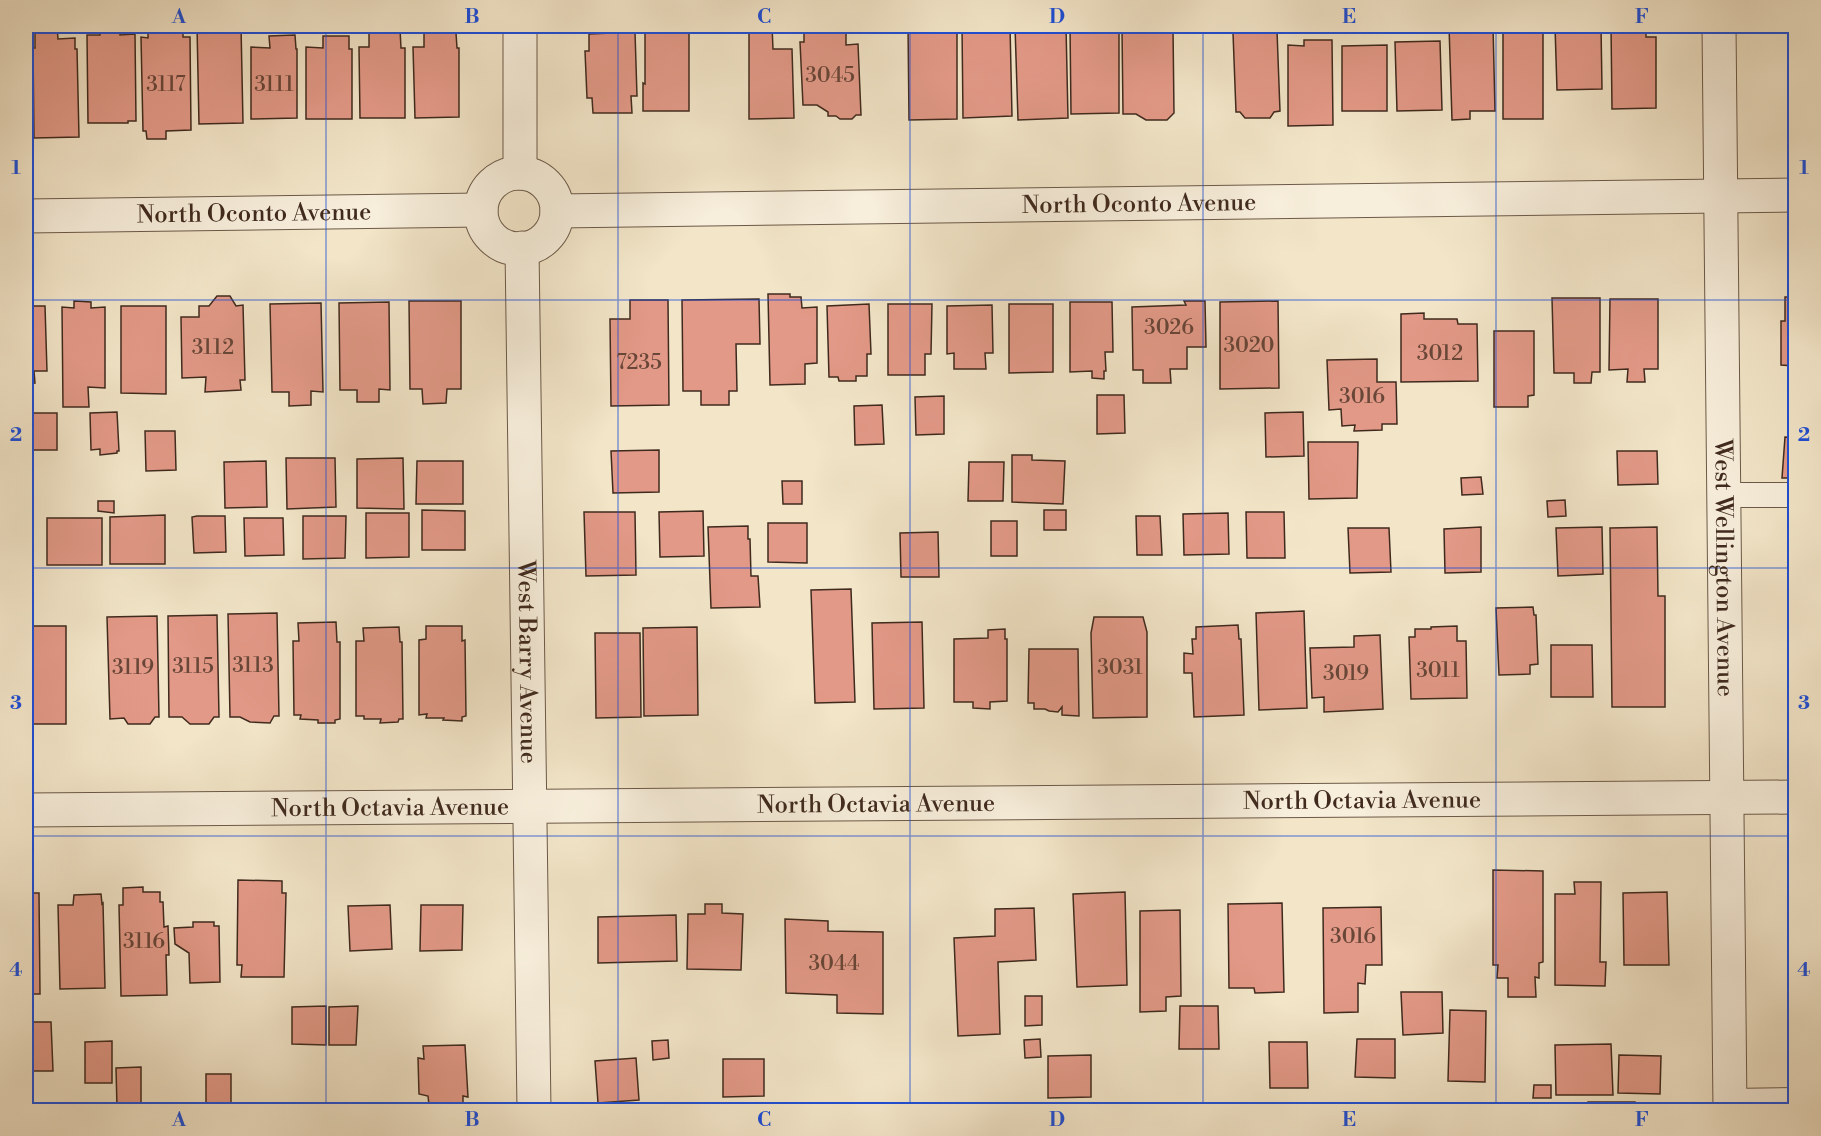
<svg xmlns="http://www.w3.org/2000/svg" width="1821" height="1136" font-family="'Libre Bodoni',serif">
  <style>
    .building { fill: #e29987; stroke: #402a1e; stroke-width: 1.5 }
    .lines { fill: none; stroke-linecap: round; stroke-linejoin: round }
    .lane-casing { stroke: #6c5948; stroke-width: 26 }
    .street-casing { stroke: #6c5948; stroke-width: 35 }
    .lane { stroke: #f7eedb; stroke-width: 24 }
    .street { stroke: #f7eedb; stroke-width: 33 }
    .grid { fill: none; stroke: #1d4ed8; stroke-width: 1.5; stroke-opacity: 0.55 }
    .labels { text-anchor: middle; stroke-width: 4.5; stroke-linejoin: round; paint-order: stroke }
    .number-label { font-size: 21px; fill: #684638 }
    .street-label { font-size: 24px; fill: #402a1e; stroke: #f7eedb }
    .neatline { fill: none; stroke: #1d4ed8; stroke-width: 2 }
    .grid-label { font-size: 20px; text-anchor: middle; font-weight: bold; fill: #1d4ed8 }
  </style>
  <rect width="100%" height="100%" fill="#f2e5c8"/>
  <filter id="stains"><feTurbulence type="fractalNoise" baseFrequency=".00333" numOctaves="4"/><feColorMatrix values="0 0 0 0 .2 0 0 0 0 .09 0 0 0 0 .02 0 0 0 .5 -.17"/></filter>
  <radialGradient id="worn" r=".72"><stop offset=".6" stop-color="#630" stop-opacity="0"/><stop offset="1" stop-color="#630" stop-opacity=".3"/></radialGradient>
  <g class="building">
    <rect x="26" y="26" width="2" height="89"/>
    <polygon points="35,26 57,26 58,39 75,38 75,49 77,49 79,137 34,138 33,48 35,48"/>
    <polygon points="100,26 120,26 120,35 135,34 136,121 128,121 128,123 88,123 87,35 100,35"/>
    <polygon points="148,26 183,26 183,37 190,37 191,130 166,131 166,139 147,139 146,131 143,131 141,37 148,38"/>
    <polygon points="197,26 241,26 243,123 199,124"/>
    <polygon points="645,26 700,26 700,30 689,30 689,111 643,111 643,83 645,84"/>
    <polygon points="749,26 772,26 773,49 792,49 794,118 749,119"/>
    <polygon points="846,26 846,45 858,44 861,115 856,115 852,119 840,119 836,116 828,116 828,112 817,105 803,105 800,42 804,42 804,27"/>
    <polygon points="908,26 957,26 957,119 909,120"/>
    <polygon points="962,26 1010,26 1012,116 963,118"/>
    <polygon points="1015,26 1066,26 1068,118 1018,120"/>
    <polygon points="1070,26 1119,26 1119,113 1071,114"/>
    <polygon points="1127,26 1160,26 1160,29 1173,28 1174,113 1167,120 1146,120 1136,114 1123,114 1122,29 1127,29"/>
    <polygon points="1250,26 1266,26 1266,31 1277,31 1280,111 1274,112 1270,118 1245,118 1240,112 1236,112 1233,33 1250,32"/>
    <polygon points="1449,26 1493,26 1495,111 1470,111 1470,119 1452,120"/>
    <polygon points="1555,26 1601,26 1602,89 1557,90"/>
    <polygon points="1611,26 1646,26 1646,37 1656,37 1656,108 1612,109"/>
    <rect x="1793" y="26" width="3" height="91"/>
    <polygon points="369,29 400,29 401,48 405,48 405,118 360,118 359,47 369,47"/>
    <polygon points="1503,31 1543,32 1543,119 1503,119"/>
    <polygon points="635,32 637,96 631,96 632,113 593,113 592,98 587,98 585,51 589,51 589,34"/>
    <polygon points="424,33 456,33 457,48 459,48 459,117 415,118 413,47 424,47"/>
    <polygon points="295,35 296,49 297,49 297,118 251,119 251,47 270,48 269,36"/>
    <polygon points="323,36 349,36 349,49 352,49 352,119 306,119 306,47 323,48"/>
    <polygon points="1304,40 1332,40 1333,125 1288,126 1288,45 1304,46"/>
    <polygon points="1440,41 1442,110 1397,111 1395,42"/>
    <polygon points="1387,45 1387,111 1342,111 1342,46"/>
    <polygon points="768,294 790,294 790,297 801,297 802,308 817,307 817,363 805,364 805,384 770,385"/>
    <polygon points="26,295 31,295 31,306 45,306 47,371 34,371 35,383 26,384"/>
    <polygon points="217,296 230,296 236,306 243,305 245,380 240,380 241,390 205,392 206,377 182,378 181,317 199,317 199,306 209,306"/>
    <polygon points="1785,297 1796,297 1796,375 1795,366 1781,365 1781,321 1785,321"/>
    <polygon points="1552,298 1600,298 1600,372 1592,372 1591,383 1574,383 1574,373 1554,373"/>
    <polygon points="759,299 760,344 736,344 737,391 729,391 729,405 701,405 701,391 683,391 682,300"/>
    <polygon points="1610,299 1658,299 1658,369 1644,369 1645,382 1627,382 1628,369 1609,370"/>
    <polygon points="630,300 668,300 669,405 611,406 610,319 630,319"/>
    <polygon points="74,301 91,302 91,308 105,307 105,388 88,387 89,407 63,407 62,307 74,308"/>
    <polygon points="409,301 461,301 461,389 447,389 446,403 423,404 422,389 410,389"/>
    <polygon points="1184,301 1205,301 1206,347 1187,347 1187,369 1170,369 1171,383 1143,383 1143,370 1133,370 1132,307 1186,305"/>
    <polygon points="1278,301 1279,388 1220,389 1220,302"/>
    <polygon points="389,302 390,390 379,389 379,402 357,402 357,390 340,390 339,303"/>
    <polygon points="1070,302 1112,302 1113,352 1105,352 1106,371 1104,371 1104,379 1092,378 1092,371 1070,372"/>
    <polygon points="321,303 323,392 311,391 311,405 289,406 289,392 272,392 270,304"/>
    <polygon points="869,304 871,354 867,354 867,376 856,376 856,381 839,381 838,377 829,377 827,306"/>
    <polygon points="888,304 932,304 931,354 925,354 925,375 888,375"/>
    <polygon points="1009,304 1053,304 1053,372 1009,373"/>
    <polygon points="992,305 993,353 985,353 986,369 954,369 954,353 947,354 947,306"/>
    <polygon points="121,306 166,306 166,394 121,393"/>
    <polygon points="1424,313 1424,319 1457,319 1458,324 1477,324 1478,381 1401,382 1401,314"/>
    <polygon points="1494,331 1534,331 1534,395 1528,396 1528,407 1494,407"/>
    <polygon points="1377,359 1377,382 1396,382 1397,424 1382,424 1382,430 1354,431 1355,425 1342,426 1341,409 1329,410 1327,360"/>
    <polygon points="1097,395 1124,395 1125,433 1097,434"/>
    <polygon points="944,396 944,434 916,435 915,397"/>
    <polygon points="882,405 884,444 855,445 854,406"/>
    <polygon points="117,412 119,451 117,451 117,453 100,455 100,449 91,450 90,413"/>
    <polygon points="1303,412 1304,456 1266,457 1265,413"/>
    <rect x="30" y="413" width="27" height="37"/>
    <polygon points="145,431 175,431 176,470 146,471"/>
    <polygon points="1785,437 1796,438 1796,478 1782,478"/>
    <polygon points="1308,442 1358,442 1357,498 1309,499"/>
    <polygon points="659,450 659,492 613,493 611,451"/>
    <polygon points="1617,451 1657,451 1658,484 1618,485"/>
    <polygon points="1012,455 1032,455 1032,460 1065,461 1063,504 1012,502"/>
    <polygon points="286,458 335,458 336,507 287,509"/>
    <polygon points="403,458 404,509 357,508 357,459"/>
    <polygon points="266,461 267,507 225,508 224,462"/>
    <polygon points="417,461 463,461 463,504 416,504"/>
    <polygon points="969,462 1004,462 1003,501 968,501"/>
    <polygon points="1481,477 1483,494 1462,495 1461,478"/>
    <polygon points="782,481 802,481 802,504 783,504"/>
    <polygon points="1565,500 1566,516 1548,517 1547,501"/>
    <polygon points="98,501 114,501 114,513 98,511"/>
    <polygon points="422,510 465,511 465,550 422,550"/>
    <rect x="1044" y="510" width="22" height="20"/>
    <polygon points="703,511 704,556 660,557 659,512"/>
    <polygon points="584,512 635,512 636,575 586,576"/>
    <polygon points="1246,512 1284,512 1285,558 1247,558"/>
    <polygon points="366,513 409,513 409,557 366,558"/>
    <polygon points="1228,513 1229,554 1184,555 1183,514"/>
    <polygon points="165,515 165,564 110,564 110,517"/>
    <polygon points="197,516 225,516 226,552 194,553 192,517"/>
    <polygon points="303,516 346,516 345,558 303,559"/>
    <polygon points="1136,516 1160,516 1162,555 1137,555"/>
    <rect x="47" y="518" width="55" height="47"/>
    <polygon points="244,518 283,518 284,555 245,556"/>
    <polygon points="1790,520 1796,520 1796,561 1791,561"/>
    <rect x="991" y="521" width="26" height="35"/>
    <polygon points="768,523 807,523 807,563 768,562"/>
    <polygon points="748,526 748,539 750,539 751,576 758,576 760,607 711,608 708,527"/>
    <polygon points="1481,527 1481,572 1445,573 1444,529"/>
    <polygon points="1602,527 1603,574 1558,576 1556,528"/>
    <polygon points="1657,527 1658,596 1665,596 1665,707 1612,707 1610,528"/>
    <polygon points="1348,528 1389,528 1391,572 1350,573"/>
    <polygon points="938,532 939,577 901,577 900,533"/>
    <polygon points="1788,579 1796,579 1796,720 1790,720"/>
    <polygon points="851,589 855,702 815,703 811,590"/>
    <polygon points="1533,607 1534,615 1536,615 1538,664 1530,665 1530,674 1499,675 1496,608"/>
    <polygon points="1304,611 1307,708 1259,710 1256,613"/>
    <polygon points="277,613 279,716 274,716 270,723 250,722 240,717 230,717 228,614"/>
    <polygon points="217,615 219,717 214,717 209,724 190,724 182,717 169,717 168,616"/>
    <polygon points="157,616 159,717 155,717 150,724 128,724 124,718 110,719 107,617"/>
    <polygon points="1094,617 1143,617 1147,632 1147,717 1093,718 1091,633"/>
    <polygon points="336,622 337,642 340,642 340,719 335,720 335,723 318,723 318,720 300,719 301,715 294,715 293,641 299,641 298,623"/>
    <polygon points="922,622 924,708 874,709 872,623"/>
    <polygon points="1238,625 1239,639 1241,639 1244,715 1194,717 1192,673 1184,673 1184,653 1193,654 1192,639 1196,639 1196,627"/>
    <rect x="26" y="626" width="40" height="98"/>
    <polygon points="426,626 462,626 462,641 465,640 466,716 462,717 462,721 443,720 444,718 426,718 427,714 419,715 419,640 426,639"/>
    <polygon points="1457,626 1457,641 1466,641 1467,698 1411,699 1409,637 1415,637 1415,629 1431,629 1431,627"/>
    <polygon points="399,627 400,642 402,642 403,719 399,719 398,722 380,723 381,719 364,719 364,716 356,716 356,641 364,641 363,628"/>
    <polygon points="697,627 698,715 644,716 643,628"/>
    <polygon points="1005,629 1005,639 1007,639 1007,701 990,702 990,709 973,708 973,702 954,702 954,639 988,638 988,630"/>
    <polygon points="595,633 640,633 641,717 596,718"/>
    <polygon points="1380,635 1383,709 1324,712 1324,697 1312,698 1310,648 1354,647 1354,636"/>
    <polygon points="1551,645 1592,645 1593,697 1551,697"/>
    <polygon points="1029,649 1078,649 1079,716 1062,715 1062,707 1058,712 1049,711 1045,709 1034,709 1034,703 1028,703"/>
    <polygon points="1493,870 1543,871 1543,962 1539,963 1539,978 1535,977 1536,997 1508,997 1508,978 1497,978 1498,965 1493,965"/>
    <polygon points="238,880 282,881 282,893 286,893 284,977 241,977 242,965 237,965"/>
    <polygon points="1574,882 1601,882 1600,962 1606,962 1605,986 1555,985 1555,894 1575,894"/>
    <polygon points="143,887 143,892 160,892 160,902 163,902 164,927 168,926 169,955 166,955 167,995 121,996 119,905 123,905 123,888"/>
    <polygon points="1125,892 1127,985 1077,987 1073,894"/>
    <polygon points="1667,892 1669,965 1624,965 1623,893"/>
    <polygon points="26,893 39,893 40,994 26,994"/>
    <polygon points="101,894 102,904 103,903 105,988 60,989 58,905 73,905 74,895"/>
    <polygon points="1282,903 1284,992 1255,993 1254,988 1229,988 1228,904"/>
    <polygon points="705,904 722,904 722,913 743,914 741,970 687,969 688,914 705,914"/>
    <polygon points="390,905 392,949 350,951 348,906"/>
    <polygon points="421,905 463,905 462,950 420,951"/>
    <polygon points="1381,907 1382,965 1366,965 1365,984 1358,983 1358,1012 1324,1013 1323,908"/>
    <polygon points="1034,908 1036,960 998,962 1000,1034 958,1036 954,938 995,936 995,909"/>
    <polygon points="1180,910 1181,996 1166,997 1166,1011 1140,1012 1140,911"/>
    <polygon points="676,915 677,961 598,963 598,917"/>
    <polygon points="785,919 828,921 828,931 883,932 883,1014 837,1013 837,995 786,993"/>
    <polygon points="193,922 214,922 214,926 219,926 220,982 190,983 189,953 175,944 174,928 193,927"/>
    <polygon points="1401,992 1442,992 1443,1033 1403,1035"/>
    <polygon points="1025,996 1042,996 1042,1025 1025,1026"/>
    <polygon points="326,1006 326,1045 292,1044 292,1007"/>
    <polygon points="358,1006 356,1045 329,1045 329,1007"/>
    <polygon points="1180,1006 1218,1006 1219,1049 1179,1049"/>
    <polygon points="1450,1010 1486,1011 1485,1082 1448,1081"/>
    <polygon points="29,1022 51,1022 53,1071 31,1071"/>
    <rect x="1788" y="1037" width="8" height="42"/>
    <polygon points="1040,1039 1041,1057 1025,1058 1024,1040"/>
    <polygon points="1357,1039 1395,1039 1395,1078 1355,1077"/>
    <polygon points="668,1040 669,1058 653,1060 652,1041"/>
    <polygon points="112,1041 112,1083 85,1083 85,1042"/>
    <polygon points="1269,1042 1307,1042 1308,1088 1270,1088"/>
    <polygon points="1611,1044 1613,1095 1556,1095 1555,1045"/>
    <polygon points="465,1045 468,1097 463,1096 463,1104 429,1105 428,1096 419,1094 418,1058 424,1059 423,1046"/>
    <polygon points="1091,1055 1091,1097 1048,1098 1048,1056"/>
    <polygon points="1619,1055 1661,1056 1660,1094 1618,1093"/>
    <polygon points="636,1058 639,1100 598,1103 595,1061"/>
    <polygon points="723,1059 764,1059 764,1096 723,1097"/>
    <polygon points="141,1067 141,1107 117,1108 116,1068"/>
    <polygon points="206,1074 231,1074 231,1108 206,1109"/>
    <polygon points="1534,1085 1551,1085 1551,1098 1533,1098"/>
    <rect x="1588" y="1102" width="47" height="8"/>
    <polygon points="808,1106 808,1110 783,1110 783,1107"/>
    <polygon points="1118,1106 1119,1110 1076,1110 1076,1107"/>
  </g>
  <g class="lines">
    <defs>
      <g id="lane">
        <polyline points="1724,495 1796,495"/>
        <polyline points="1729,1101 1796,1100"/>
      </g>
      <g id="street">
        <path id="s1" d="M1719,26L1730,1110"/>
        <circle cx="519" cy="211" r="38"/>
        <polyline points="520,173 520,26"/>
        <path id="s2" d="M557,211L1796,195"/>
        <path id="s3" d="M26,216L481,210"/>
        <path id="s4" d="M522,248L534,1110"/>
        <path id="s5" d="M26,810L1796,797"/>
      </g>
    </defs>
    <use href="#lane" class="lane-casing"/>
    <use href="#street" class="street-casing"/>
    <use href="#lane" class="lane"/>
    <use href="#street" class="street"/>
  </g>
  <path class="grid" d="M326,26V1110M618,26V1110M910,26V1110M1203,26V1110M1496,26V1110M26,300H1796M26,568H1796M26,836H1796"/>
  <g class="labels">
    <g class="number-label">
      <text x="830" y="82">3045</text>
      <text x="166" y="91">3117</text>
      <text x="274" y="91">3111</text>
      <text x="1169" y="334">3026</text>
      <text x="1249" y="352">3020</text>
      <text x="213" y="354">3112</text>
      <text x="1440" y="360">3012</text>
      <text x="639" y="369">7235</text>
      <text x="1362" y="403">3016</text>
      <text x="253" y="672">3113</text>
      <text x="193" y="673">3115</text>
      <text x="133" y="674">3119</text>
      <text x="1120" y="674">3031</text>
      <text x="1438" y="677">3011</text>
      <text x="1346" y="680">3019</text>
      <text x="1353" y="943">3016</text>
      <text x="144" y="948">3116</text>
      <text x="834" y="970">3044</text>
    </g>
    <g class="street-label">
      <text dy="8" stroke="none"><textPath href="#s2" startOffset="582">North Oconto Avenue</textPath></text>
      <text dy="8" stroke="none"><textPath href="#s3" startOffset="228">North Oconto Avenue</textPath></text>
      <text dy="8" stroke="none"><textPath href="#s1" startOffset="542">West Wellington Avenue</textPath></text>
      <text dy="8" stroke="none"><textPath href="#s4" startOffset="414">West Barry Avenue</textPath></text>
      <text dy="8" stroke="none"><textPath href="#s5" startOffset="1336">North Octavia Avenue</textPath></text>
      <text dy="8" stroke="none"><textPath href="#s5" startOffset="850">North Octavia Avenue</textPath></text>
      <text dy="8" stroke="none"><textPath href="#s5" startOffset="364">North Octavia Avenue</textPath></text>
    </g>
  </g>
  <rect width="1821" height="1136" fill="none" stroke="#f2e5c8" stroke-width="66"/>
  <rect x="33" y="33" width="1755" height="1070" class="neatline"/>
  <g class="grid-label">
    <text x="179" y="23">A</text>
    <text x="472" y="23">B</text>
    <text x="764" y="23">C</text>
    <text x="1057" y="23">D</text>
    <text x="1349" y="23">E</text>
    <text x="1642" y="23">F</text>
    <text x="16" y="174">1</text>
    <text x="1804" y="174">1</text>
    <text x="16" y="441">2</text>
    <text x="1804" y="441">2</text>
    <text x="16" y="709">3</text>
    <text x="1804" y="709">3</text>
    <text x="16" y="976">4</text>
    <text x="1804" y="976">4</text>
    <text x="179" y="1126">A</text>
    <text x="472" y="1126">B</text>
    <text x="764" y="1126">C</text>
    <text x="1057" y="1126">D</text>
    <text x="1349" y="1126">E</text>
    <text x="1642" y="1126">F</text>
  </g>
  <rect width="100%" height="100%" filter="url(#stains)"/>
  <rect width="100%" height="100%" fill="url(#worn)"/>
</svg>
